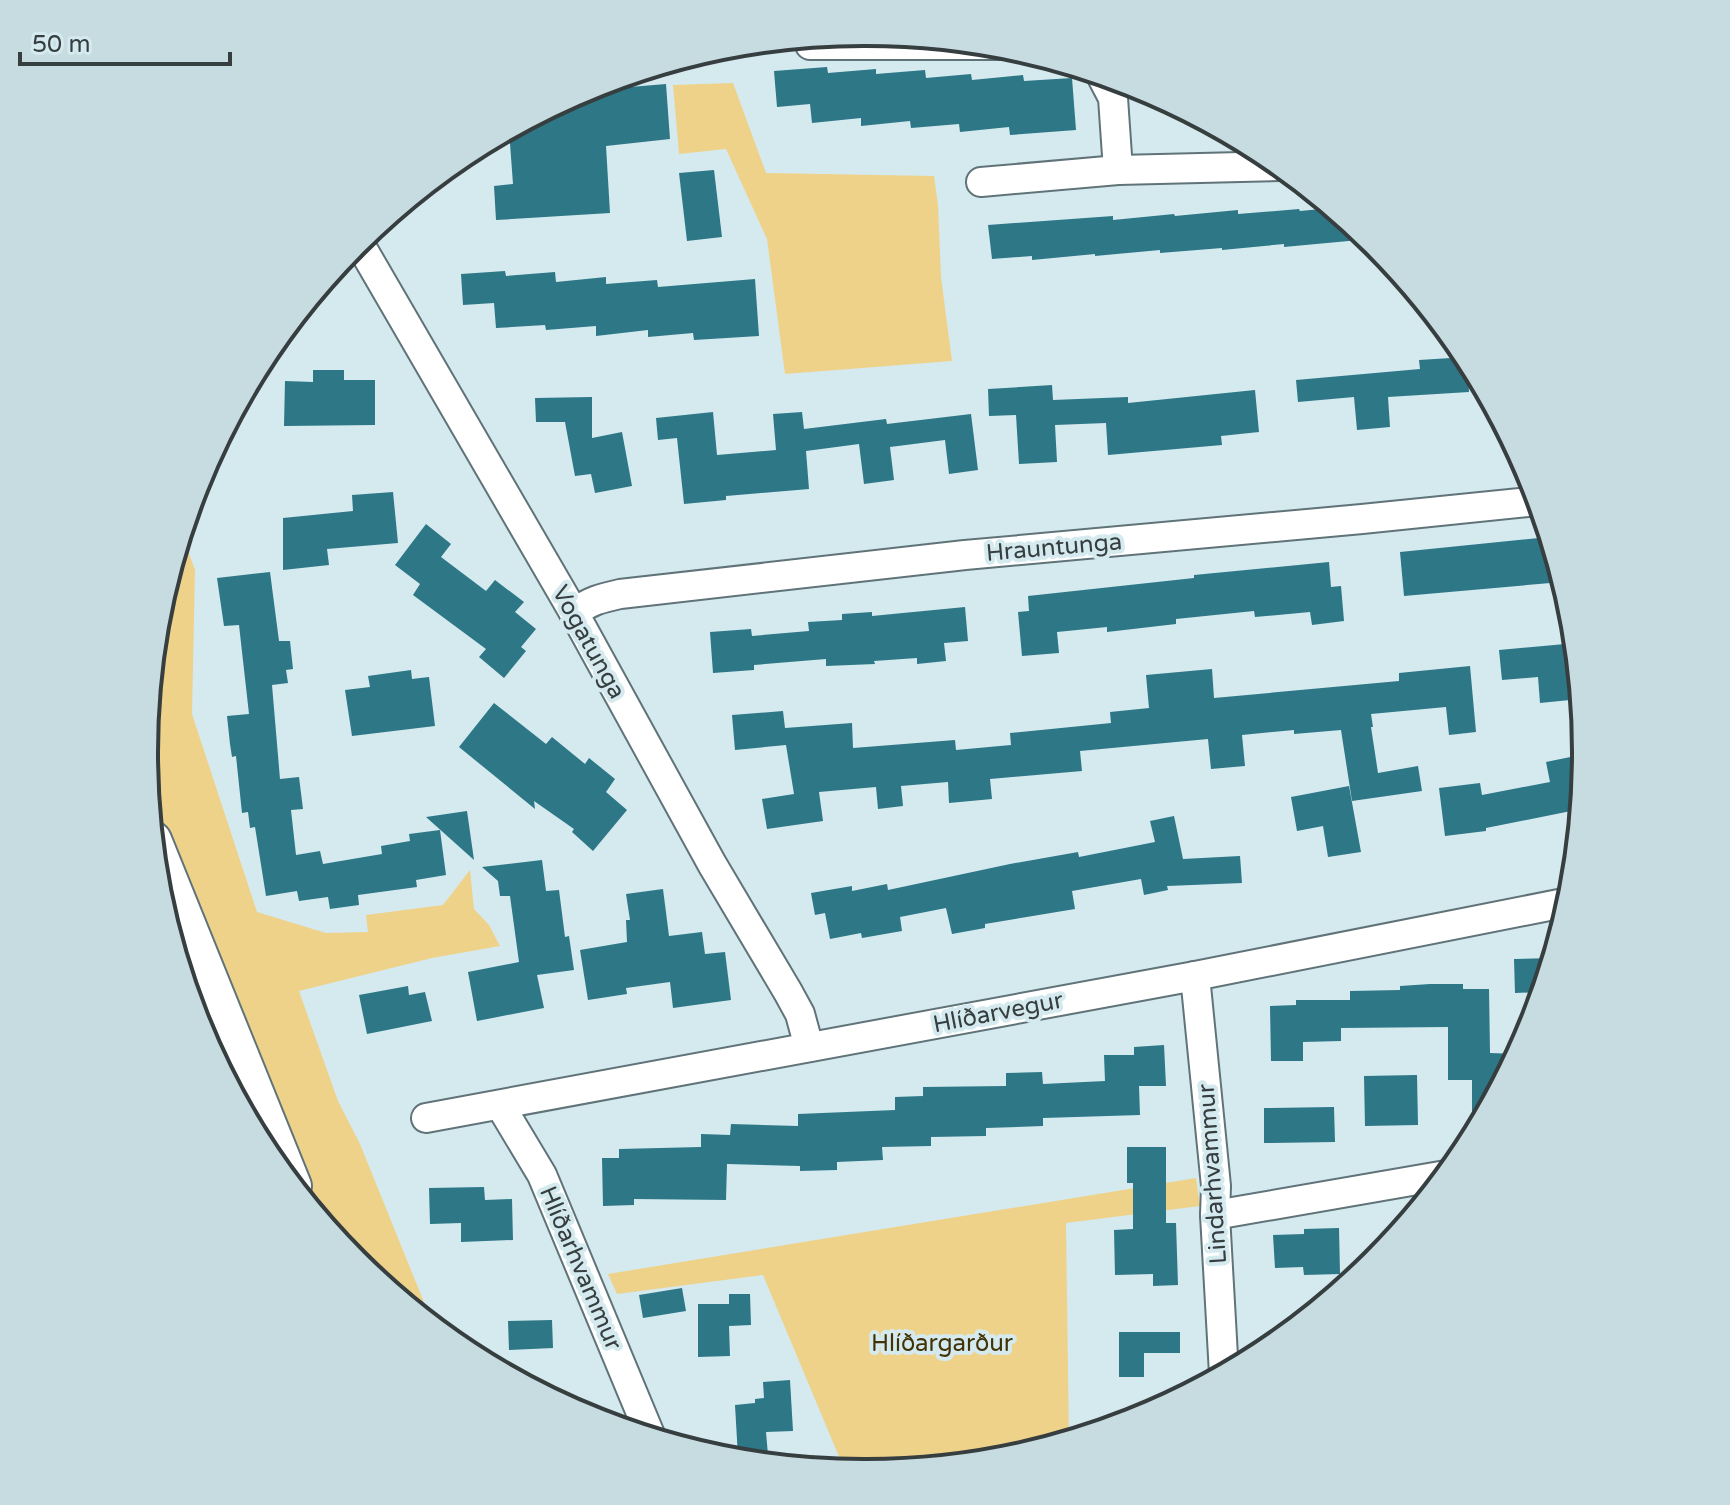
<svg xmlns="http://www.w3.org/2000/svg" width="1730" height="1505" font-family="'Varela Round',sans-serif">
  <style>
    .green { fill: #efd28a }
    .building { fill: #2d7787 }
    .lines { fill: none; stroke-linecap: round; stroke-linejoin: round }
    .minor-casing { stroke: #607378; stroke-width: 32 }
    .major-casing { stroke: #607378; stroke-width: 40 }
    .minor { stroke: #fff; stroke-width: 28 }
    .major { stroke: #fff; stroke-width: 36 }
    .labels { text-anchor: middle; stroke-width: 8; stroke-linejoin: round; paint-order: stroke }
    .street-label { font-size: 24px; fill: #363e40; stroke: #d4eaef }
    .park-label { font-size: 24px; fill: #423206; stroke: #d4eaef }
    .rim { fill: none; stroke: #363e40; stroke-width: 4 }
  </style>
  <rect width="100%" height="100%" fill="#d4eaef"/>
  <g class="green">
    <polygon points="733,83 766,173 934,176 938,205 941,277 952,361 785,374 767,239 726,149 679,154 673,85"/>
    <polygon points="182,534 195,570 192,714 257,912 326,933 368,932 366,915 443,905 470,870 474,909 489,925 500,946 432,958 299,991 338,1101 360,1144 434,1327 355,1262 328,1229 202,931 149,796 145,752 158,612"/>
    <polygon points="1196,1178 1200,1206 1066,1223 1069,1440 1005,1459 865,1473 845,1471 763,1275 617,1294 608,1274"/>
  </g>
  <g class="building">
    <polygon points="827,67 828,73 876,69 876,74 925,70 926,78 971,74 972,80 1023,75 1024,81 1072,78 1076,130 1010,135 1009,127 960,132 959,124 911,128 910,121 861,126 861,118 812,123 810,104 777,107 774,71"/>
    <polygon points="666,84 670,139 606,146 610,213 496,220 494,186 513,184 509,130 582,91"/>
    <polygon points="714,170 722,237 687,241 679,173"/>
    <polygon points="1332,208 1370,239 1284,247 1284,244 1222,250 1222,248 1160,253 1160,250 1095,256 1095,254 1032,260 1032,256 992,259 988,225 1113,216 1113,220 1174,214 1175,216 1238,210 1238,214 1299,209 1300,211"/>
    <polygon points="505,271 506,276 555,272 556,282 606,277 606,284 657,280 658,287 755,279 759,336 694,340 693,333 648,337 648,330 596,336 596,326 546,330 545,325 496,328 494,303 463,305 461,274"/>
    <polygon points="1467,357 1469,392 1388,397 1390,427 1357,430 1354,397 1298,402 1296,380 1420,369 1419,360"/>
    <polygon points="313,370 344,370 344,380 375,380 375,425 284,426 285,381 313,382"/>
    <polygon points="1052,385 1053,400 1128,397 1128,403 1255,390 1259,432 1221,436 1222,445 1108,455 1106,423 1055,425 1057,462 1019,464 1016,415 989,416 988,389"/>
    <polygon points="592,397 592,438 622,432 632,486 595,493 591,474 575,476 565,422 536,422 535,398"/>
    <polygon points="713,412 717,455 776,450 773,414 802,412 804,429 886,419 887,424 971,414 978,470 949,474 945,440 890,447 894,480 864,484 859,444 806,451 809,489 726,496 726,500 684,504 677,438 658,440 656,418"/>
    <polygon points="393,492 398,543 327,549 329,565 283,570 283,518 353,511 352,495"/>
    <polygon points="426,524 451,544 441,557 486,591 495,580 524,602 515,612 536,629 521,647 526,651 504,678 479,657 486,649 413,595 420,584 395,565"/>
    <polygon points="1549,537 1562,582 1404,596 1400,552"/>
    <polygon points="1329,562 1331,587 1341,586 1344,621 1312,625 1310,612 1255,617 1254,611 1176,619 1176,624 1107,632 1107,627 1057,632 1059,653 1022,656 1018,612 1029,611 1028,596 1194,578 1194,575"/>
    <polygon points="270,572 279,641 290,641 293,669 286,670 288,683 272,685 280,779 299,777 303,809 291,810 296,855 320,851 323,864 382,854 381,846 410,841 409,834 440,830 446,875 416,880 417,887 358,895 359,905 330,909 328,897 299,901 297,891 266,896 255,827 250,828 248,812 242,813 236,756 232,757 230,744 227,716 249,714 239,625 224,626 217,578"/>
    <polygon points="965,607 968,641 944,643 946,661 917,664 917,658 874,661 875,664 826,666 826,659 754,665 754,670 713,673 710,632 751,629 752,636 809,631 808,622 842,620 842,614 872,612 872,616"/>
    <polygon points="1565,644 1570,700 1540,703 1538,677 1502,680 1499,650"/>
    <polygon points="1470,666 1476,732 1449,735 1446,707 1371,714 1373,727 1371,727 1378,773 1418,766 1422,791 1352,801 1341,730 1294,734 1294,730 1242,735 1245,766 1211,769 1208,739 1080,751 1082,771 990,779 992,799 949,803 948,782 901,786 903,806 878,809 876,787 819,792 823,821 767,829 762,799 794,794 786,745 735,750 732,715 783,711 785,728 852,723 853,748 955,740 956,750 1011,745 1010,733 1111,723 1110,712 1149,708 1146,675 1212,669 1214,698 1399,681 1399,673"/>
    <polygon points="411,670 412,679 429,677 435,726 352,736 345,690 370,687 368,676"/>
    <polygon points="494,703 546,744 552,737 585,764 589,758 615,779 606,792 627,810 593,851 572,832 574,829 534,801 535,809 459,747"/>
    <polygon points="1585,754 1581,803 1570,805 1571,811 1486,828 1486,831 1445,836 1439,788 1480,783 1482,795 1550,782 1546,762"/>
    <polygon points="1349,786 1361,852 1328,857 1323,826 1297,831 1291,797"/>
    <polygon points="467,811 474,860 426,817"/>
    <polygon points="1174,816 1183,859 1240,856 1242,883 1167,886 1168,890 1144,895 1141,879 1072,891 1075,909 985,924 985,928 952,934 946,908 900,917 902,931 862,938 861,933 830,939 825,913 815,915 811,893 852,886 852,891 887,884 888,890 1010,864 1078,852 1079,857 1155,842 1150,821"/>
    <polygon points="542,860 546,891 559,890 565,937 569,936 574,970 537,975 544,1008 477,1021 468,972 519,962 510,896 500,896 498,881 482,867"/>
    <polygon points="663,889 669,936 702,932 705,954 725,952 731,1000 673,1008 670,982 626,988 627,994 588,1000 580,950 627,942 626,920 630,920 626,894"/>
    <polygon points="1552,958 1542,992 1515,993 1514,959"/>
    <polygon points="1430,984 1463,984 1463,989 1489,989 1490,1053 1517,1054 1472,1139 1472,1080 1448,1080 1448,1027 1341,1028 1341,1041 1303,1042 1303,1061 1271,1061 1270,1006 1296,1005 1296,1000 1350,1000 1350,991 1400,990 1400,986"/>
    <polygon points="408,986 409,995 425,992 432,1021 367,1034 359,995"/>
    <polygon points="1164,1045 1166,1086 1139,1086 1140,1115 1043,1118 1043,1126 986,1128 986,1136 931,1137 931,1146 882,1147 883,1160 837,1162 837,1170 800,1171 800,1166 727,1164 726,1200 634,1199 634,1205 603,1206 602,1158 619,1158 619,1149 701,1147 701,1134 730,1135 731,1124 798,1126 798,1114 895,1110 895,1097 923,1096 923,1087 1006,1086 1006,1073 1042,1072 1043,1084 1105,1081 1104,1055 1134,1055 1134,1047"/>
    <polygon points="1417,1075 1418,1125 1365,1126 1364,1076"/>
    <polygon points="1334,1107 1335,1142 1264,1143 1264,1108"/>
    <polygon points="1127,1147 1166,1147 1166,1223 1176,1223 1178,1285 1153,1286 1153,1274 1115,1275 1114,1230 1133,1229 1133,1183 1127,1183"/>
    <polygon points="484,1187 485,1200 512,1199 513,1240 461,1242 461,1223 430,1224 429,1188"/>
    <polygon points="1339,1228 1340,1274 1304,1275 1303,1267 1275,1268 1273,1235 1304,1234 1304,1229"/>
    <polygon points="682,1288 686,1311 643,1318 639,1295"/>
    <polygon points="729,1294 750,1294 751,1325 729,1326 730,1356 698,1357 698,1304 729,1304"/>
    <polygon points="552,1320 553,1348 509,1350 508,1321"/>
    <polygon points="1119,1332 1180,1332 1180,1353 1144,1353 1144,1377 1119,1377"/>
    <polygon points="790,1380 793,1431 766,1432 768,1455 738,1457 735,1405 755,1403 755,1399 764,1398 763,1382"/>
  </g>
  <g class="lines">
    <defs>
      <g id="minor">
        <polyline points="810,45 1001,45"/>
        <polyline points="1101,75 1113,98 1118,170"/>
        <polyline points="981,182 1118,170 1280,166"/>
        <polyline points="358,241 574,613 712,864 788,992 800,1014 809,1047"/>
        <path d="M574,613C589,601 602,598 620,594L965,555L1362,519L1538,501"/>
        <polyline points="1195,976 1216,1186 1215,1215 1224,1374"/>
        <polyline points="500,1105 542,1175 651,1437"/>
        <polyline points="426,1118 1195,976 1569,902"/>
        <polyline points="1215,1215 1446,1175"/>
      </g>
      <polyline id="major" points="153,840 293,1186"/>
    </defs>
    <use href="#minor" class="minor-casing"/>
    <use href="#major" class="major-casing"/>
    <use href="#minor" class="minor"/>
    <use href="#major" class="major"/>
  </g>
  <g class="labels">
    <g class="street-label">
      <text transform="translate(1054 547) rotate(-5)" y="8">Hrauntunga</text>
      <text transform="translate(589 642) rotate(61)" y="8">Vogatunga</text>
      <text transform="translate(998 1012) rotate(-11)" y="8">Hlíðarvegur</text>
      <text transform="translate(1212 1174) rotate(-94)" y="8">Lindarhvammur</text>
      <text transform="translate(581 1268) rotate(67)" y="8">Hlíðarhvammur</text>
    </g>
    <g class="park-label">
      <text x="942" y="1351">Hlíðargarður</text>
    </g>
  </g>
  <path d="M0 0H1730V1505H0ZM864 46H866A706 706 0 0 1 1572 752V753A706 706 0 0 1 866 1459H864A706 706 0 0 1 158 753V752A706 706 0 0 1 864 46Z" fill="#c7dce1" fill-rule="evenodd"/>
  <path class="rim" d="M864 46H866A706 706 0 0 1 1572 752V753A706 706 0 0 1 866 1459H864A706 706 0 0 1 158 753V752A706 706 0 0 1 864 46Z"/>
  <path d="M20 52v12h210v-12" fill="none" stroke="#363e40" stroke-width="4"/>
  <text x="32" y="52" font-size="24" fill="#363e40" stroke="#d4eaef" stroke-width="6" paint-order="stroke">50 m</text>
</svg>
